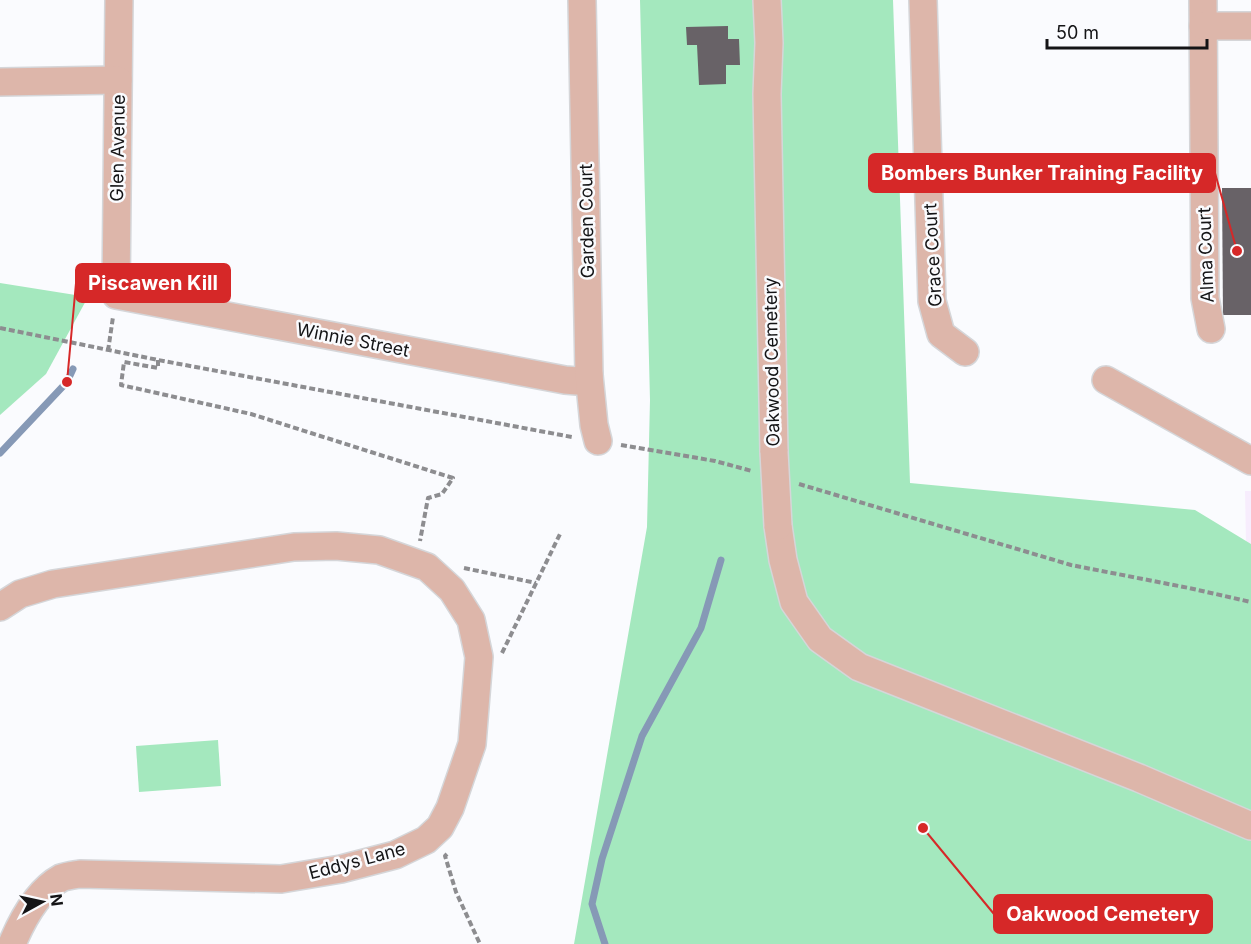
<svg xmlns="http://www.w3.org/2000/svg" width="1251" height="944" font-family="Inter,sans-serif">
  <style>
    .industrial { fill: #f7edfd }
    .green { fill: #a4e8be }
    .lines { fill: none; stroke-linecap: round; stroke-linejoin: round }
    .stream { stroke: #8699b6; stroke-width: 7 }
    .building { fill: #686267 }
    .minor-casing { stroke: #d5d6d9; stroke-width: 30 }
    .path { stroke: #8d8d90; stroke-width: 4; stroke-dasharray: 6 3; stroke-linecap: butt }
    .minor { stroke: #ddb6aa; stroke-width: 27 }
    .minor-bridge-casing { stroke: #d5d6d9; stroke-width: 30; stroke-linecap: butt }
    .minor-bridge { stroke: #ddb6aa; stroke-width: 27 }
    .labels { text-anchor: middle; stroke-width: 5; stroke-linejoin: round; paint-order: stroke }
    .street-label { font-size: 18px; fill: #141416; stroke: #fafbfe }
    .leader { fill: none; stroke: #d62828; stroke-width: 2 }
    .callout-dot { fill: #d62828; stroke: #fafbfe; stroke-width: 2 }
    .callout { fill: #d62828; stroke: #d62828; stroke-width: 2 }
    .callout-label { font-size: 20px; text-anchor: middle; font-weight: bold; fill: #fff }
  </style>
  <rect width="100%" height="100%" fill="#fafbfe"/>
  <polygon class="industrial" points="1245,491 1251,491 1251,544 1246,542"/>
  <g class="green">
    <polygon points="640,0 893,0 910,483 1195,510 1251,544 1251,944 574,944 647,527 650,400"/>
    <polygon points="0,283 88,297 46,374 0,415"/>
    <polygon points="218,740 221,786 139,792 136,746"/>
  </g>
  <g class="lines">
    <g class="stream">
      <polyline points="0,453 67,382 73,369"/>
      <polyline points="605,944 592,904 602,859 642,736 701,628 721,560"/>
    </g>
  </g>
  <g class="building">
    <polygon points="728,26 728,39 739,39 740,65 726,65 726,84 699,85 697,45 687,45 686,27"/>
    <polygon points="1222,188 1251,188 1251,315 1223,315"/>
  </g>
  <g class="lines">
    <defs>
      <g id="minor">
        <polyline points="119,0 116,295 565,380 577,381 589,375"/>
        <polyline points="582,0 589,375 594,425 598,441"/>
        <polyline points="767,0 769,43 767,94 774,452"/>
        <polyline points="923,0 932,301 941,334 965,352"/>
        <polyline points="1203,0 1205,298 1211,329"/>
        <polyline points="1203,26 1251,26"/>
        <polyline points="0,82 118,80"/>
        <polyline points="1106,380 1251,461"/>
        <polyline points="778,526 783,560 794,602 820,639 859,667 1139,778 1251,826"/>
        <path d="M0,607L20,594L53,584L294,547L336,546L379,550L427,567L452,590L471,620L479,657L472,744L450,808L440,827L426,840L395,855L341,869L281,879L80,874C74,875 66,876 61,878C37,891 22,920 12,944"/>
      </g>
    </defs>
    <use href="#minor" class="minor-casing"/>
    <g class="path">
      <polyline points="0,328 158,360 572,437"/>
      <polyline points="108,351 113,317"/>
      <polyline points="158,360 158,368 124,362 121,385 251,414 453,478 442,494 428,498 420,541"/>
      <polyline points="621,445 715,461 752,471"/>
      <polyline points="799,484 1071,565 1189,588 1251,602"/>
      <polyline points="464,568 536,583"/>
      <polyline points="502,653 561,532"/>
      <polyline points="447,854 445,856 456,892 480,944"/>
    </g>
    <use href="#minor" class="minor"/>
    <defs>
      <polyline id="minor-bridge" points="774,452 778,526"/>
    </defs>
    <use href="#minor-bridge" class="minor-bridge-casing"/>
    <use href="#minor-bridge" class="minor-bridge"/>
  </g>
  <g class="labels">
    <g class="street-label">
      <text transform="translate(118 148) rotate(-89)" y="6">Glen Avenue</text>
      <text transform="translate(587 221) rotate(-91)" y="6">Garden Court</text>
      <text transform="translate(933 255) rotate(-93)" y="6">Grace Court</text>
      <text transform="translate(1206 255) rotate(-92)" y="6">Alma Court</text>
      <text transform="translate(353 340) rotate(11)" y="6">Winnie Street</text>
      <text transform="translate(772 362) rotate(-91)" y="6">Oakwood Cemetery</text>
      <text transform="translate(357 861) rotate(-15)" y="6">Eddys Lane</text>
    </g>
  </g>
  <path class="leader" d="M1237 251L1215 173M67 382L76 283M923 828L994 914"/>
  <g class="callout-dot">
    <circle cx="1237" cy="251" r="6"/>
    <circle cx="67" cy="382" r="6"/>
    <circle cx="923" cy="828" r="6"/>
  </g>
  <g class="callout">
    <rect x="869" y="154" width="346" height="38" rx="6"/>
    <rect x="76" y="264" width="154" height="38" rx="6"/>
    <rect x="994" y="895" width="218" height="38" rx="6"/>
  </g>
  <g class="callout-label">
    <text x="1042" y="180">Bombers Bunker Training Facility</text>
    <text x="153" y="290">Piscawen Kill</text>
    <text x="1103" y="921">Oakwood Cemetery</text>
  </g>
  <g transform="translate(42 902) rotate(82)" stroke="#fafbfe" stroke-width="4.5" paint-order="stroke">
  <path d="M0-4.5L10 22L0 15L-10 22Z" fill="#141416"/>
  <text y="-9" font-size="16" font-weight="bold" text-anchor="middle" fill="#141416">N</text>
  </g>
  <path d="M1047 39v9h160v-9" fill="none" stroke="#141416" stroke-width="3"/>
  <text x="1056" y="39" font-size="18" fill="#141416" stroke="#fafbfe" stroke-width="4.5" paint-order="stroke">50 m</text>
</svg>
